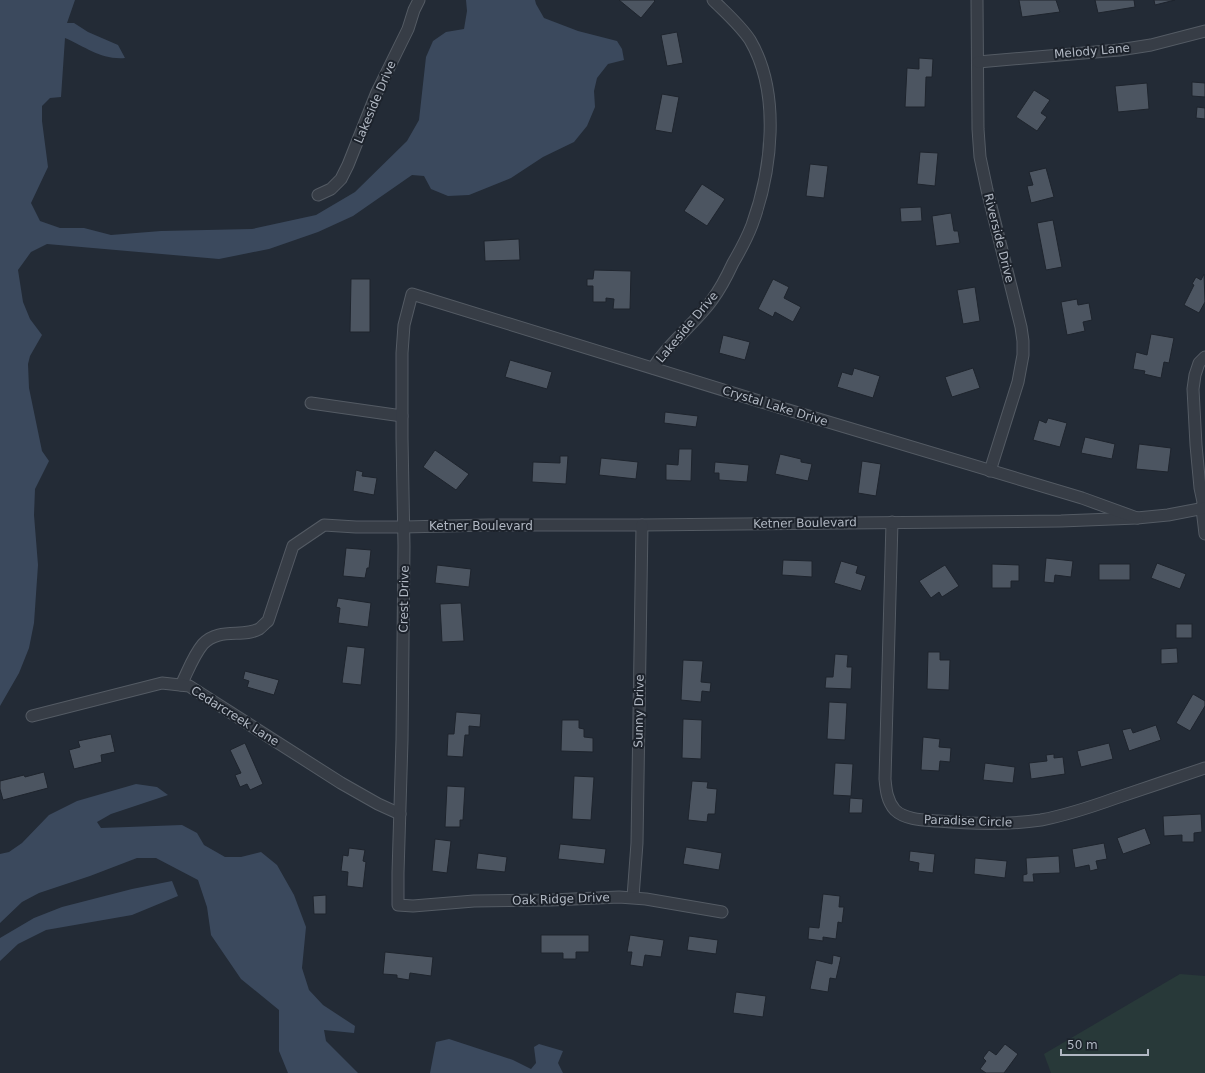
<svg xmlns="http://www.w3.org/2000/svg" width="1205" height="1073" font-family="'DejaVu Sans',sans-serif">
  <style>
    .green { fill: #283939 }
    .water { fill: #3b495d }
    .building { fill: #4c5561; stroke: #1e242d }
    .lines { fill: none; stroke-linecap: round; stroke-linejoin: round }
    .minor-casing { stroke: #545b64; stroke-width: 13 }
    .minor { stroke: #373d46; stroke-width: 11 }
    .labels { text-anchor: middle; stroke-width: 4; stroke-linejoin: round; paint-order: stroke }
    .street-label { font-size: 12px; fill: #b1b8c3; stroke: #1c222b }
  </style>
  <rect width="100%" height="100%" fill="#232b36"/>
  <polygon class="green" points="1180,974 1205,976 1205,1073 1051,1073 1044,1054"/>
  <g class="water">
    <path d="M0,0H75L67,23H74L88,32L118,45L125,58C101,60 86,47 65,38L61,97L50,98L42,106V121L48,167L31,203L40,221L60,228H84L111,235L161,231L252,229L316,215L355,192L407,141L419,120L426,57L433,41L446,32L464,29L467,11L466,0H535L536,4L544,18L578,31L617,41L622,49L624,60L608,64L597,78L594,91L595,107L587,126L574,142L543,157L511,178L469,195L448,196L431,189L424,176L412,175L353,216L318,232L269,249L219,259L47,244L31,252L18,270L23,302L30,319L42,335L30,356L28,364L29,388L42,451L49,461L35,489L34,515L38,565L34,623L29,648L19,673L0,706Z"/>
    <polygon points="136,784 157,787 168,795 111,814 97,822 101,828 182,825 197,833 204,845 225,857 241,857 261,852 277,865 294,895 306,927 302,968 309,990 323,1005 355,1026 354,1033 324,1030 326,1041 358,1073 288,1073 279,1051 279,1010 241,979 211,935 207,907 198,880 156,858 137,858 90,876 39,893 22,902 0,923 0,854 9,852 22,843 49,815 77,801"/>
    <polygon points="172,881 178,896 132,915 46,930 18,944 0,961 0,938 34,918 62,907 132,889"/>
    <polygon points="449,1039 513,1060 531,1069 536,1063 534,1047 539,1044 563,1051 558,1063 563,1073 430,1073 436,1042"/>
  </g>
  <g class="building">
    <polygon points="619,0 654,0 655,1 641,18"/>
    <polygon points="1019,0 1056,0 1060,12 1022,17"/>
    <polygon points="1095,0 1134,0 1135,7 1098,13"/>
    <polygon points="1154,0 1175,0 1155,5"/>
    <polygon points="677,32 683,63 667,66 661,35"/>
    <polygon points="919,58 933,59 932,77 926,77 925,107 905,107 907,68 919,69"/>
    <polygon points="1192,82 1205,83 1205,97 1192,96"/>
    <polygon points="1147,83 1149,109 1118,112 1115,86"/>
    <polygon points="1034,90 1050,100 1041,113 1047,117 1037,131 1016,117"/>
    <polygon points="662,94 679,97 672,133 655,130"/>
    <polygon points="1197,107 1205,108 1205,119 1196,118"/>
    <polygon points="920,152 938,153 935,186 917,184"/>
    <polygon points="810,164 828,166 824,198 806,196"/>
    <polygon points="1046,168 1054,197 1031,203 1027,186 1033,185 1029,172"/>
    <polygon points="702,184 725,199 707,226 684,211"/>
    <polygon points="921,207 922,221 901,222 900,208"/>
    <polygon points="951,213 954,231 958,231 960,243 936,246 932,216"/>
    <polygon points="1053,220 1062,267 1046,270 1037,223"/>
    <polygon points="519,239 520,260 485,261 484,241"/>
    <polygon points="594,270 631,271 630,309 613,309 614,299 606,298 606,302 593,302 593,286 587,286 587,279 593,279"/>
    <polygon points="1204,274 1205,302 1199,313 1184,305 1194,285 1192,284 1196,277 1201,280"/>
    <polygon points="351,279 370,279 370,332 350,332"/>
    <polygon points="773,279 789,287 784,298 801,307 793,322 775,312 773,317 758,309"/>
    <polygon points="975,287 980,321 963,324 957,290"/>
    <polygon points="1077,299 1078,305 1089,303 1092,320 1083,322 1085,331 1067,335 1061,302"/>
    <polygon points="1151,334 1174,338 1169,363 1164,362 1161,378 1144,374 1145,371 1133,369 1136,352 1147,355"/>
    <polygon points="723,335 750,342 745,360 719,353"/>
    <polygon points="510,360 552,372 547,389 505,377"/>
    <polygon points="854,368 880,376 873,398 837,387 842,372 852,375"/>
    <polygon points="973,368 980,388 952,397 945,377"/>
    <polygon points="665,412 698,416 696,427 664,423"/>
    <polygon points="1048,418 1067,423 1060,447 1033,440 1039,420 1046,423"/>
    <polygon points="1085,437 1115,444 1112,459 1081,453"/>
    <polygon points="1139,444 1171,448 1168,472 1136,469"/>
    <polygon points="679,449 692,449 691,481 666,480 666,464 678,465"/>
    <polygon points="435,450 469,474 456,490 423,467"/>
    <polygon points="780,454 801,459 801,462 812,464 808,481 775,474"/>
    <polygon points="560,456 568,456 566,484 532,482 533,462 560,463"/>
    <polygon points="601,458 638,462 636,479 599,475"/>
    <polygon points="862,461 881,464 876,496 858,493"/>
    <polygon points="715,462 749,465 747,482 719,480 719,473 714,473"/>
    <polygon points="356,470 363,472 362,476 377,478 374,495 353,491"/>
    <polygon points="346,548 371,550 369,568 367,568 365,578 343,576"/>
    <polygon points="1046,558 1073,561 1071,577 1055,575 1054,583 1044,582"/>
    <polygon points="783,560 812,561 812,577 782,575"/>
    <polygon points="841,561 858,566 856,573 866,576 861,591 834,583"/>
    <polygon points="1157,563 1186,574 1180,589 1151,578"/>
    <polygon points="992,564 1019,565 1019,581 1011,581 1011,588 992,588"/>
    <rect x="1099" y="564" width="31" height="16"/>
    <polygon points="437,565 471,569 469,587 435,583"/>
    <polygon points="945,565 959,586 942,597 939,592 931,598 919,581"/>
    <polygon points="338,598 371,603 368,627 338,623 340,608 336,607"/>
    <polygon points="461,603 464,641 442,642 440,604"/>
    <rect x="1176" y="624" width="16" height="14"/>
    <polygon points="347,646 365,648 361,685 342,683"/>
    <polygon points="1177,648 1178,663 1161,664 1161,649"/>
    <polygon points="928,652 940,652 940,660 950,660 949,690 927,689"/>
    <polygon points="835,654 848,655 847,667 852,667 851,689 825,688 826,677 833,677"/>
    <polygon points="683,660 703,661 701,682 711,683 710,692 702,691 701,702 681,700"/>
    <polygon points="245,671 279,680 274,695 247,687 249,681 243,679"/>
    <polygon points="1193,694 1205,701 1205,706 1190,731 1176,723"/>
    <polygon points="829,702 847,703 845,740 827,739"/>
    <polygon points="456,712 481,714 480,727 469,726 469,735 465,735 463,757 447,756 448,734 454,734"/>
    <polygon points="683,719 702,720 701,759 682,758"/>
    <polygon points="562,720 579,720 579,728 584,729 584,737 593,738 593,752 561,751"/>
    <polygon points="1156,725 1161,740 1129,751 1122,730 1131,728 1133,733"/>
    <polygon points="111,734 115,752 101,755 102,762 74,769 69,750 80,747 78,741"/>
    <polygon points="923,737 940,739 939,747 951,748 950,762 940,761 939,771 921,770"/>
    <polygon points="245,743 263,784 250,790 247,784 240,787 235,775 241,773 230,750"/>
    <polygon points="1109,743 1113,759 1081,767 1077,751"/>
    <polygon points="1054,754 1054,758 1063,757 1065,774 1031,779 1029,763 1047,761 1046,755"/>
    <polygon points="835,763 853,764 851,796 833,795"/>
    <polygon points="985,763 1015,767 1013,783 983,780"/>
    <polygon points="44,772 48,788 3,800 0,789 0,781 24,775 25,777"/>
    <polygon points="574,776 594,777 591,820 572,819"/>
    <polygon points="692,781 708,782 707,788 717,789 715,814 708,814 707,822 688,820"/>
    <polygon points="447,786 465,787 463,820 460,820 460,827 445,827"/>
    <polygon points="850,798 863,799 862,813 849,813"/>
    <polygon points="1201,814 1202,832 1194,833 1194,842 1182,842 1182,835 1164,836 1163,816"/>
    <polygon points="1145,828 1151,844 1123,854 1117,838"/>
    <polygon points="435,839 451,841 447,873 432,871"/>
    <polygon points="1104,843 1107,859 1096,861 1098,869 1090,871 1089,865 1075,868 1072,849"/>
    <polygon points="560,844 606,849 604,864 558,859"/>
    <polygon points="686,847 722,853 719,870 683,864"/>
    <polygon points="349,848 365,850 363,861 366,862 363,888 347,886 348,872 341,871 343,855 348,856"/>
    <polygon points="910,851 935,854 933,873 918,871 919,863 909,861"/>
    <polygon points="478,853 507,857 505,872 476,869"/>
    <polygon points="1059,856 1060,873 1033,874 1034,882 1023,882 1023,875 1027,874 1026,858"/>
    <polygon points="975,858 1007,861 1005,878 974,874"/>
    <polygon points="823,894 840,896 839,907 844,907 842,923 838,922 836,939 823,937 823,941 808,939 809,927 819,928"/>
    <polygon points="326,895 326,914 314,914 313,896"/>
    <polygon points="541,935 589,935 589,952 576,952 576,959 563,959 563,953 541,953"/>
    <polygon points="630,935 664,940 661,957 645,955 643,967 630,965 632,952 627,952"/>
    <polygon points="689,936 718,940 716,954 687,950"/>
    <polygon points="385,952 433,957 431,976 410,973 409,980 397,978 397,975 383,974"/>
    <polygon points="833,955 841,957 836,979 830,978 828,992 810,989 816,960 832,964"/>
    <polygon points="736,992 766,996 763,1017 733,1013"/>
    <polygon points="1005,1044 1018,1054 1004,1073 986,1073 980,1069 986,1061 983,1058 989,1050 996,1055"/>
  </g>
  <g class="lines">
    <defs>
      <g id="minor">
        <polyline points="977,0 978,129 980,157 987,190 1021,327 1023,341 1023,355 1018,382 990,471"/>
        <polyline points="978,62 1119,50 1151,45 1205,31"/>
        <polyline points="318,195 331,189 341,179 348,165 377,92 408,29 414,10 419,0"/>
        <polyline points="1205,357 1199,363 1195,375 1193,389 1196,445 1200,488 1203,502 1202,509 1205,534"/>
        <path d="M653,368C669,342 695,324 712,300C721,288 727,276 733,263C740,251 747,238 752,225C772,170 781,93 750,40C740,25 726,13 713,0"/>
        <polyline points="311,403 402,416"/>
        <path d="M892,522L885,779C886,790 887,801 895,810C905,820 925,820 938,821C971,824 1007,825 1041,820C1067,815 1091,807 1116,798C1146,788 1175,778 1205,768"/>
        <path d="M181,685C188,671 193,656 203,644C219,627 243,638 259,629C262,627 265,623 268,621L293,546L324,525L356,527H404L489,525H642L1061,521L1137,518L1168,515L1205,508"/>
        <polyline points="32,716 162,683 189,686 341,783 378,804 400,814"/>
        <polyline points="633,897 637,843 642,525"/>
        <polyline points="722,912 646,899 619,897 551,900 474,901 413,906 398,905 398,873 402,740 404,546 402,438 402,353 404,325 412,294 775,406 1082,498 1137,518"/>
      </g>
    </defs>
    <use href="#minor" class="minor-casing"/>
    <use href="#minor" class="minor"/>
  </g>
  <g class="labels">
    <g class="street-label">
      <text transform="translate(1092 51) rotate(-5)" y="4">Melody Lane</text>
      <text transform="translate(375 102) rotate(-67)" y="4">Lakeside Drive</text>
      <text transform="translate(999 238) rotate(76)" y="4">Riverside Drive</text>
      <text transform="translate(687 327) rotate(-50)" y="4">Lakeside Drive</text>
      <text transform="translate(775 406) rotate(17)" y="4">Crystal Lake Drive</text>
      <text transform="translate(805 523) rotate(-1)" y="4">Ketner Boulevard</text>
      <text x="481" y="530">Ketner Boulevard</text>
      <text transform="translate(404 599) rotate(-89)" y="4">Crest Drive</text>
      <text transform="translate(639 711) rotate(-89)" y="4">Sunny Drive</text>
      <text transform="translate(235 716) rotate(32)" y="4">Cedarcreek Lane</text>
      <text transform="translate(968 821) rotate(2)" y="4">Paradise Circle</text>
      <text transform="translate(561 899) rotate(-2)" y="4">Oak Ridge Drive</text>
    </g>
  </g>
  <path d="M1061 1049v6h87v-6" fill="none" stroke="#b1b8c3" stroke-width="2"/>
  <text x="1067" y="1049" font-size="12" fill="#b1b8c3" stroke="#1c222b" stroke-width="3" paint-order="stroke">50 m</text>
</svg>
